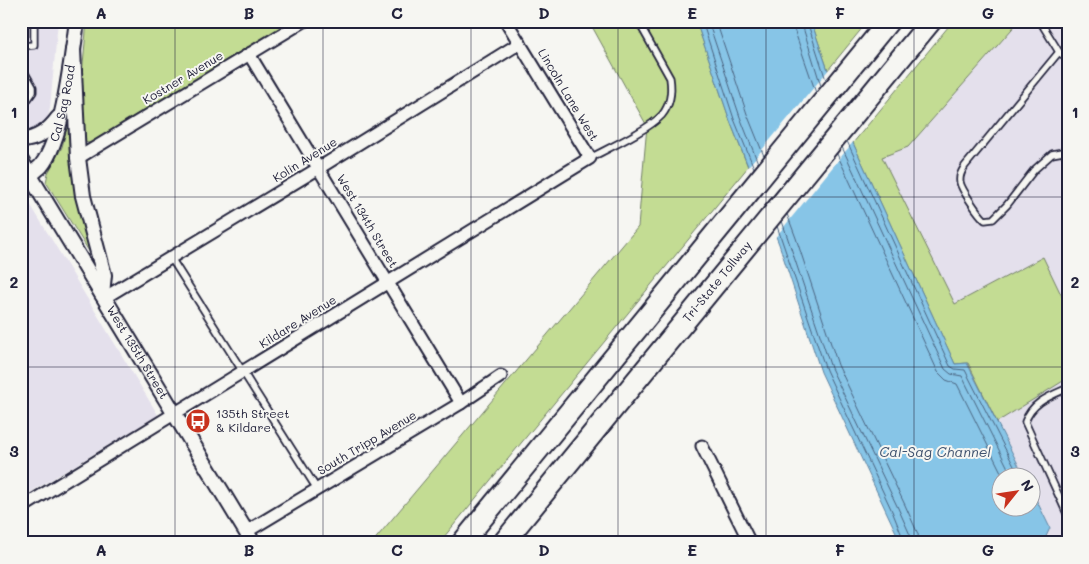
<svg xmlns="http://www.w3.org/2000/svg" width="1089" height="564" font-family="Mali,sans-serif">
  <style>
    .built { fill: #e4e0ec }
    .green { fill: #c3dc93; stroke: #727f67 }
    .water { fill: #87c5e7; stroke: #5f84a2 }
    .pier { fill: #f6f6f2 }
    .lines { fill: none; stroke-linecap: round; stroke-linejoin: round }
    .shore { stroke: #4a6380; stroke-width: 1 }
    .service-casing { stroke: #22223b; stroke-width: 9 }
    .minor-casing { stroke: #22223b; stroke-width: 15 }
    .tertiary-casing { stroke: #22223b; stroke-width: 18 }
    .motorway-casing { stroke: #22223b; stroke-width: 24 }
    .service { stroke: #f6f6f2; stroke-width: 5.5 }
    .minor { stroke: #f6f6f2; stroke-width: 11 }
    .tertiary { stroke: #f6f6f2; stroke-width: 14 }
    .motorway { stroke: #f6f6f2; stroke-width: 20 }
    .grid { fill: none; stroke: #22223b; stroke-width: 1; stroke-opacity: 0.55 }
    .labels { text-anchor: middle; stroke-width: 4; stroke-linejoin: round; paint-order: stroke }
    .street-label { font-size: 12px; fill: #22223b; stroke: #f6f6f2 }
    .poi-label { font-size: 12px; fill: #22223b; stroke: #f6f6f2; text-anchor: start }
    .water-label { font-size: 14px; font-style: italic; fill: #40536f; stroke: #f6f6f2 }
    .neatline { fill: none; stroke: #22223b; stroke-width: 2 }
    .grid-label { font-size: 16px; text-anchor: middle; font-weight: bold; fill: #22223b }
  </style>
  <rect width="100%" height="100%" fill="#f6f6f2"/>
  <filter id="ink" filterUnits="userSpaceOnUse"><feTurbulence type="fractalNoise" baseFrequency=".02" numOctaves="2"/><feDisplacementMap in="SourceGraphic" scale="10" xChannelSelector="R" yChannelSelector="G"/><feConvolveMatrix kernelMatrix="1 2 1 2 8 2 1 2 1" color-interpolation-filters="sRGB"/></filter>
  <g filter="url(#ink)">
    <g class="built">
      <polygon points="21,21 58,21 50,108 47,122 38,129 27,131 21,129"/>
      <polygon points="1019,21 1068,21 1068,543 1043,543 1050,528 1032,491 1032,476 1024,476 968,363 955,364 862,163 908,147"/>
      <polygon points="21,189 158,415 21,498"/>
    </g>
    <g class="green">
      <polygon points="87,21 290,21 90,143 83,142 80,96"/>
      <polygon points="589,21 696,21 730,121 748,167 439,543 372,543 638,227 647,126"/>
      <polygon points="811,21 868,21 828,70"/>
      <polygon points="953,21 1019,21 908,147 882,157 955,304 1043,257 1068,309 1068,378 997,422 968,363 955,364 853,143"/>
      <polygon points="67,128 71,129 95,261 46,182 48,173 62,147"/>
    </g>
    <polygon class="water" points="696,21 811,21 853,143 955,364 967,363 1024,476 1002,476 1002,506 1032,506 1032,491 1050,528 1043,543 901,543 821,372 779,244 730,121"/>
    <polygon class="pier" points="830,68 854,141 774,239 746,169"/>
    <g class="lines">
      <g class="shore">
        <polyline points="702,21 734,119 754,168"/>
        <polyline points="708,21 740,117 758,163"/>
        <polyline points="716,21 747,114 764,156"/>
        <polyline points="793,21 794,29 816,93"/>
        <polyline points="801,21 821,86"/>
        <polyline points="807,21 826,80"/>
        <polyline points="847,141 950,366 955,369 965,370 1019,476"/>
        <polyline points="842,147 945,369 951,374 962,376 1012,476"/>
        <polyline points="837,154 938,372 946,380 957,384 1003,476"/>
        <polyline points="787,214 796,238 838,365 905,505 918,534 919,543"/>
        <polyline points="782,221 831,368 898,508 911,537 912,543"/>
        <polyline points="777,226 826,370 892,511 905,543"/>
      </g>
      <defs>
        <g id="service">
          <polyline points="1044,21 1043,26 1059,52 1068,59"/>
          <polyline points="21,46 34,45 34,21"/>
          <path d="M1059,52L965,166C962,171 959,175 960,182C961,189 979,215 985,220L993,219L1007,205L1034,170L1052,154L1068,151"/>
          <polyline points="21,66 33,87 33,92 26,102 21,101"/>
          <path d="M590,158C609,148 648,130 662,115C671,104 672,91 670,78L638,21"/>
          <polyline points="171,258 317,489"/>
          <path d="M1068,388C1050,396 1032,402 1025,422L1068,516"/>
        </g>
        <g id="minor">
          <polyline points="249,54 461,403"/>
          <polyline points="78,158 304,21"/>
          <polyline points="104,298 319,168 520,43"/>
          <polyline points="702,446 750,543"/>
          <polyline points="21,508 590,158 506,21"/>
          <polyline points="246,532 461,403 501,376"/>
        </g>
        <g id="tertiary">
          <polyline points="73,49 78,158 83,196 104,275 102,294"/>
          <path d="M21,140C37,140 50,129 58,118"/>
          <path id="s1" d="M21,161L253,543"/>
          <path id="s2" d="M30,176C33,172 38,169 41,166C63,140 72,56 77,21"/>
        </g>
        <g id="motorway">
          <polyline points="462,543 889,21"/>
          <path id="s3" d="M503,543L931,21"/>
        </g>
      </defs>
      <use href="#service" class="service-casing"/>
      <use href="#minor" class="minor-casing"/>
      <use href="#tertiary" class="tertiary-casing"/>
      <use href="#motorway" class="motorway-casing"/>
      <use href="#service" class="service"/>
      <use href="#minor" class="minor"/>
      <use href="#tertiary" class="tertiary"/>
      <use href="#motorway" class="motorway"/>
    </g>
  </g>
  <path class="grid" d="M175,21V543M323,21V543M471,21V543M618,21V543M766,21V543M914,21V543M21,197H1068M21,367H1068"/>
  <defs>
    <symbol id="bus-disc" viewBox="-11 -11 22 22"><circle r="9.5" fill="#c8321e" stroke="#f6f6f2"/><path d="M-5-6H5V4H4V6H2V4H-2V6H-4V4H-5ZM-3.5-4V0h7V-4ZM-3.5 1.2v1.5H-2V1.2ZM2 1.2v1.5H3.5V1.2Z" fill="#fff"/></symbol>
  </defs>
  <g fill-rule="evenodd">
    <use href="#bus-disc" x="184" y="407" width="28" height="28"/>
  </g>
  <g class="labels">
    <g class="street-label">
      <text transform="translate(183 78) rotate(-31)" y="4">Kostner Avenue</text>
      <text transform="translate(568 95) rotate(59)" y="4">Lincoln Lane West</text>
      <text dy="4" stroke="none"><textPath href="#s2" startOffset="82">Cal Sag Road</textPath></text>
      <text transform="translate(305 160) rotate(-32)" y="4">Kolin Avenue</text>
      <text transform="translate(367 221) rotate(59)" y="4">West 134th Street</text>
      <text dy="4" stroke="none"><textPath href="#s3" startOffset="338">Tri-State Tollway</textPath></text>
      <text transform="translate(298 322) rotate(-32)" y="4">Kildare Avenue</text>
      <text dy="4" stroke="none"><textPath href="#s1" startOffset="224">West 135th Street</textPath></text>
      <text transform="translate(367 443) rotate(-31)" y="4">South Tripp Avenue</text>
    </g>
    <g class="poi-label">
      <text x="216" y="418">135th Street<tspan x="216" dy="14">&amp; Kildare</tspan></text>
    </g>
    <g class="water-label">
      <text x="935" y="457">Cal-Sag Channel</text>
    </g>
  </g>
  <rect width="1089" height="564" fill="none" stroke="#f6f6f2" stroke-width="55"/>
  <g transform="translate(1016 492) rotate(60)"><circle r="24" fill="#f6f6f2" stroke="#a1a1a9"/>
  <path d="M0-4L9 19L0 12L-9 19Z" fill="#c8321e"/>
  <text y="-8" font-size="14" font-weight="bold" text-anchor="middle" fill="#22223b">N</text>
  </g>
  <rect x="28" y="28" width="1034" height="508" class="neatline"/>
  <g class="grid-label">
    <text x="101" y="19">A</text>
    <text x="249" y="19">B</text>
    <text x="397" y="19">C</text>
    <text x="544" y="19">D</text>
    <text x="692" y="19">E</text>
    <text x="840" y="19">F</text>
    <text x="988" y="19">G</text>
    <text x="14" y="118">1</text>
    <text x="1075" y="118">1</text>
    <text x="14" y="288">2</text>
    <text x="1075" y="288">2</text>
    <text x="14" y="457">3</text>
    <text x="1075" y="457">3</text>
    <text x="101" y="556">A</text>
    <text x="249" y="556">B</text>
    <text x="397" y="556">C</text>
    <text x="544" y="556">D</text>
    <text x="692" y="556">E</text>
    <text x="840" y="556">F</text>
    <text x="988" y="556">G</text>
  </g>
</svg>
